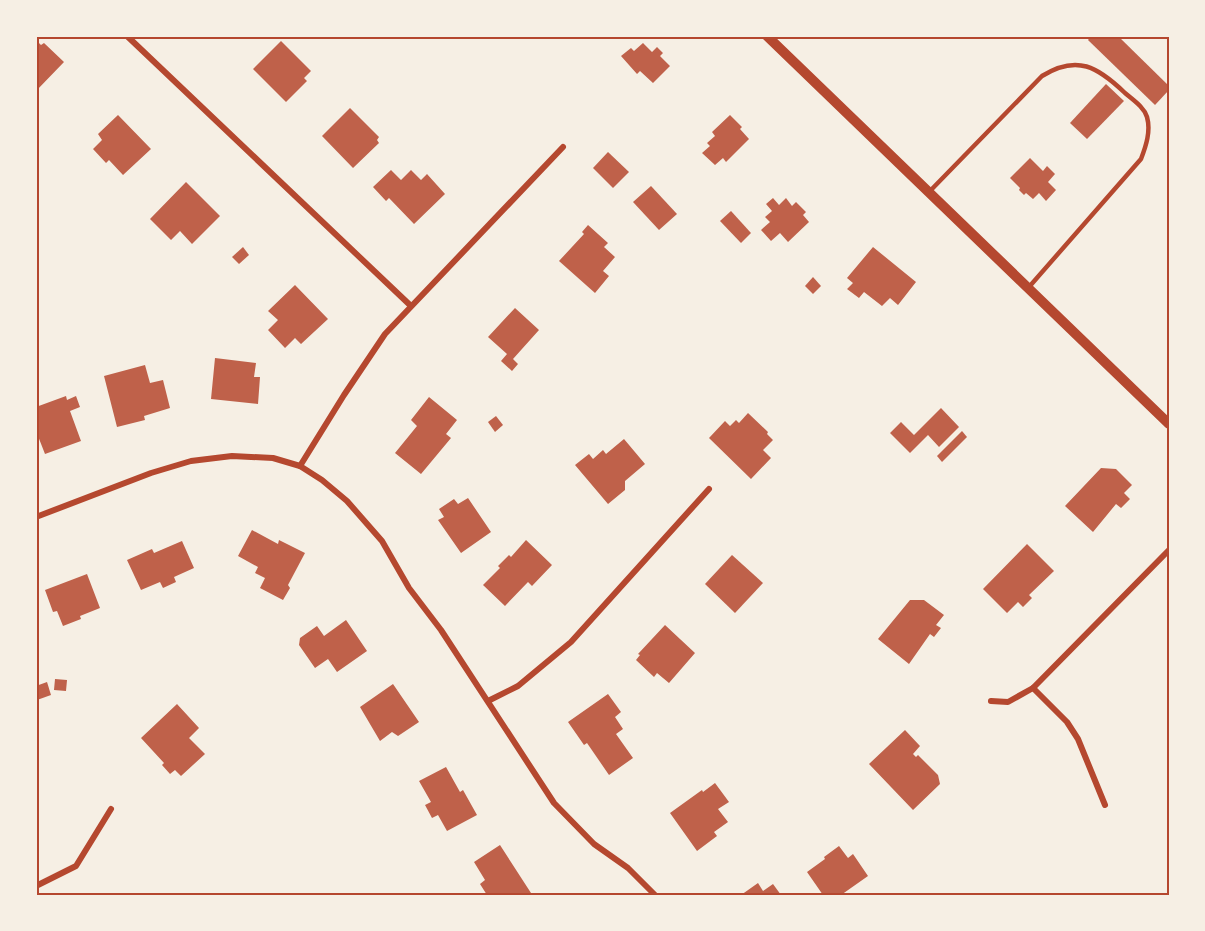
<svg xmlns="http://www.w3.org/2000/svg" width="1205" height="931" font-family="Lato,sans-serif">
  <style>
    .building { fill: #bf614a }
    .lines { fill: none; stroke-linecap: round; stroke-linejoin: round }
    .service { stroke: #b5482f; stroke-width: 4.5 }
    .minor { stroke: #b5482f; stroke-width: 6 }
    .tertiary { stroke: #b5482f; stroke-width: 10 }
    .neatline { fill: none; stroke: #b5482f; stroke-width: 2 }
  </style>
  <rect width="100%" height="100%" fill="#f6efe4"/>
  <g class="building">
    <polygon points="1091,36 1118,36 1169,86 1169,90 1155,105 1088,40"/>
    <polygon points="36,40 41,45 44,43 64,62 36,91"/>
    <polygon points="281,41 311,71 304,78 307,81 286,102 253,69"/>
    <polygon points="643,43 652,52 657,47 663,53 660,56 670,66 653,83 640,71 637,74 621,56 631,48 634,51"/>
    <polygon points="1106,84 1124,101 1087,139 1070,123"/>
    <polygon points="350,108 379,137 377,140 379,143 353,168 322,136"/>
    <polygon points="118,115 151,149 123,175 109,160 106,163 93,149 102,140 98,134"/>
    <polygon points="730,115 742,127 740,129 749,139 726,162 723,158 715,165 702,153 710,146 707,143 715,136 712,132"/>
    <polygon points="608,152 629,172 613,188 593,168"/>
    <polygon points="1030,158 1043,171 1047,166 1055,174 1048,182 1056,190 1046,201 1039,193 1033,199 1026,193 1024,195 1019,190 1020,188 1010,178"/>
    <polygon points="391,170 401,180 411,170 421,180 427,174 445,194 414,224 389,198 386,201 373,187"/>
    <polygon points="186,182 220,216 192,244 180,231 171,240 150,219"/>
    <polygon points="651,186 677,214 659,230 633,202"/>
    <polygon points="773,198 779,205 786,198 792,206 796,202 806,212 803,215 809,222 788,242 780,233 771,241 761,230 770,222 765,217 772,211 766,204"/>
    <polygon points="731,211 751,233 741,243 720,221"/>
    <polygon points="588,225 608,243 604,247 615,257 603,271 609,276 595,293 559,261 584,234 582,232"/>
    <polygon points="243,247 249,255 239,264 232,257"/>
    <polygon points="873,247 916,282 898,305 890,298 882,306 864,292 859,298 847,289 853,283 847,278"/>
    <polygon points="813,277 821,286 813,294 805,286"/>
    <polygon points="295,285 328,319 301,344 295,338 285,348 268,330 278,320 268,311"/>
    <polygon points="515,308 539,330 513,359 518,364 512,371 501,361 507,354 488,337"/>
    <polygon points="215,358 256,363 254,377 260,377 258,404 211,399"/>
    <polygon points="145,365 150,383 163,380 170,408 144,416 145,420 117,427 104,376"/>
    <polygon points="66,396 67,400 76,396 80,407 70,411 81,441 45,454 36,431 36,407"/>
    <polygon points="429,397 457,420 446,434 451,438 421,474 395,453 417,426 411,420"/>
    <polygon points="941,408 959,427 939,447 928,435 910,453 890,433 901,422 914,435"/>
    <polygon points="748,413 768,432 767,434 773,440 763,450 771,458 751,479 709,438 725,421 730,426 736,420 739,423"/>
    <polygon points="496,416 503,425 495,432 488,422"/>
    <polygon points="962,431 967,437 942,462 937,456"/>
    <polygon points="624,439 645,464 625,481 625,490 608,504 575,465 589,454 593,459 603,450 606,454"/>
    <polygon points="1101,468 1116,469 1132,485 1124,493 1130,499 1121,508 1116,504 1093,532 1065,506"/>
    <polygon points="468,498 491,532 461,553 438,520 444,517 439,509 454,499 458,504"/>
    <polygon points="252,530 278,544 279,540 305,553 288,585 290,588 283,600 260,588 265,578 255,573 258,567 238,556"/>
    <polygon points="526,540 552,565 532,586 528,582 505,606 483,585 500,568 498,566 509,555 511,557"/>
    <polygon points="182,541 194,568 174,577 176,582 163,588 160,582 141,590 127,560 152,549 154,553"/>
    <polygon points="1027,544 1054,571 1029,595 1032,598 1023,607 1018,602 1007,613 983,589"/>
    <polygon points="732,555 763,583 735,613 705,584"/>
    <polygon points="87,574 100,608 80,616 81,619 63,626 57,611 53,612 45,590"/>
    <polygon points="910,600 924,600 944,615 936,625 941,628 934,637 930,634 909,664 878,639"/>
    <polygon points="346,620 367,651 337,672 328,659 315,668 299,645 300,638 317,626 324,636"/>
    <polygon points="665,625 695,653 669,683 657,673 654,677 636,660 640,655 638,654"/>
    <polygon points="55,679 67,680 66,691 54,690"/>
    <polygon points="47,682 51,695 37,700 36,686"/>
    <polygon points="393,684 419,722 398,736 392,732 380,741 360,707"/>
    <polygon points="608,694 621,712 615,717 623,729 616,734 633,758 609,775 587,743 584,745 568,722"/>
    <polygon points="177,704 199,728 189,738 205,754 181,776 175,770 170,774 162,765 164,763 141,738"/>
    <polygon points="905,730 920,746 913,754 916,757 918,755 938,775 940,784 913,810 869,764"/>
    <polygon points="446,767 460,792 463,790 477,815 447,831 438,815 432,818 425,805 431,802 419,781"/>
    <polygon points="715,783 729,802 718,809 728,822 714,832 717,836 697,851 670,813 702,790 703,792"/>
    <polygon points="500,845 531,893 528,895 487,895 480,884 485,880 474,862"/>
    <polygon points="839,846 848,858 853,854 868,876 841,895 823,895 807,872 825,859 824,857"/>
    <polygon points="758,883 763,891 773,884 781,895 741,895"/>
  </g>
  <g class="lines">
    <path class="service" d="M930,191L1042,76C1077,54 1098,67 1125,93C1133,100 1144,107 1147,117C1151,131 1146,146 1141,159L1029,287"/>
    <g class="minor">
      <polyline points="127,36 411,306"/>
      <polyline points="300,466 344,395 385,334 563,147"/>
      <polyline points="36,517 151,473 191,461 232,456 273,458 300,466 322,480 347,501 382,541 409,588 441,630 554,803 594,844 628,868 655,895"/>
      <polyline points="1033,688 1067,722 1078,739 1105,805"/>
      <polyline points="488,701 518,686 571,642 709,489"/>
      <polyline points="991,701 1008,702 1033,688 1169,550"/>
      <polyline points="36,886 76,866 111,809"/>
    </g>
    <polyline class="tertiary" points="767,36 1169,424"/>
  </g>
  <rect width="1205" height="931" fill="none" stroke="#f6efe4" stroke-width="75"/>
  <rect x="38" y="38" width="1130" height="856" class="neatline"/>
</svg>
